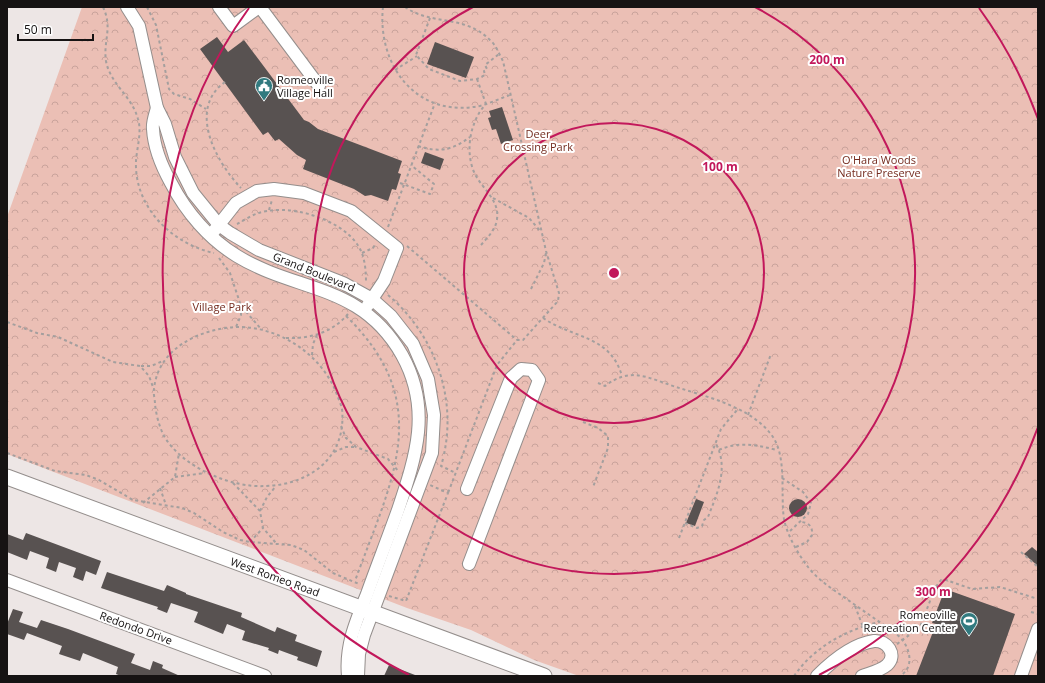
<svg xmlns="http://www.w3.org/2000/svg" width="1045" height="683" font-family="'Open Sans',sans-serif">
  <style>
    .park { fill: url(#park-crowns) }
    .building { fill: #585251 }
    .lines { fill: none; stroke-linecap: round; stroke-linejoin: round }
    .minor-casing { stroke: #948e8c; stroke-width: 14 }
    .major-casing { stroke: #948e8c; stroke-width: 17 }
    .path { stroke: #a49f9e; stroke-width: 2; stroke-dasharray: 3 3; stroke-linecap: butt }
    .minor { stroke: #fff; stroke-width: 12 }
    .major { stroke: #fff; stroke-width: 15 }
    .ring { fill: none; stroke: #c2185b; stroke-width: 2 }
    .labels { text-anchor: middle; stroke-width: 4; stroke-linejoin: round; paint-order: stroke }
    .poi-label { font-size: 11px; fill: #161313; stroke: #fff; text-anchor: start }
    .park-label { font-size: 11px; fill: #742b1e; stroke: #fff }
    .street-label { font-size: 11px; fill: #161313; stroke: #fff }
    .centre { fill: #c2185b; stroke: #fff; stroke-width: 2 }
    .ring-label { font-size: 12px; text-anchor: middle; font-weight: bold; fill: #c2185b; stroke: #fff; stroke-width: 4; stroke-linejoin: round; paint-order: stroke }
  </style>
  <defs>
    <pattern id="park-crowns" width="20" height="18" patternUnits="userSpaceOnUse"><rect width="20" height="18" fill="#ebbfb5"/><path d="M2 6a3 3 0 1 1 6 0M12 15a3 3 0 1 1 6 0" fill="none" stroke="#c9a39b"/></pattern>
  </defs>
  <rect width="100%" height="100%" fill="#ede6e5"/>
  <polygon class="park" points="82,7 1038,7 1038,676 579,676 534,660 471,630 407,608 7,454 7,217"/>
  <g class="building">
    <polygon points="217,37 228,52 244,40 304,120 309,122 318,129 402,161 398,173 401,174 396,190 392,189 388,201 371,195 365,196 354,189 303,169 306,160 297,155 279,139 275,141 268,132 263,135 200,49"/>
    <polygon points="435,42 474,57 466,78 427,64"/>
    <polygon points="502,107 513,140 501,144 496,129 492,130 488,118 491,117 489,111"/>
    <polygon points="425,152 444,159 440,170 421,163"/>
    <circle cx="798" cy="508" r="9"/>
    <polygon points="696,499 704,502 695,526 686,523"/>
    <polygon points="26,533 101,561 96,575 86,571 83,581 73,577 76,568 59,562 56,572 46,568 49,558 30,551 27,560 7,552 7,534 23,540"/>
    <polygon points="1032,547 1038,552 1038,566 1024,554"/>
    <polygon points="107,572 164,591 167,585 186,593 186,594 242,613 241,617 275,632 277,627 297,635 295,641 322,651 317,667 297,660 298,657 279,650 278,654 268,650 269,648 242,640 245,631 227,624 223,634 194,622 198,612 171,603 167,613 157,609 158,607 101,588"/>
    <polygon points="945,589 1015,614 993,676 916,676 936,624 932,623"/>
    <polygon points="13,609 23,612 19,622 37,628 41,620 68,629 135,654 131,663 150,670 153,661 163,665 162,668 180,676 121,676 116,674 118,667 83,653 80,661 59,654 62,646 27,633 24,640 7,634 7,624"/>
    <polygon points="389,665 415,675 415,676 384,676"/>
  </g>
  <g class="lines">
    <defs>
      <g id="minor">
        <polyline points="127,7 139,26 157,108 165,124 175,157 193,193 219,225 230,233 259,250 343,283 372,299 391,316 413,344 428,379 434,415 432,453 364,635 359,654 358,676"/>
        <polyline points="219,7 233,26 259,7"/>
        <polyline points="260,7 319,86"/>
        <path d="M157,108C155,115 152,123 153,129C154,148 162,167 171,183C186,212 209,239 237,256C298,293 361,283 402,355C432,409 416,456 398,510C388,538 377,566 367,594C356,621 345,646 348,676"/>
        <polyline points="214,231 236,203 257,191 274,189 304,193 351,211 397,248 384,281 368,305"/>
        <polyline points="467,489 511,378 521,369 532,370 539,380 469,564"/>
        <polyline points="7,580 265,676"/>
        <path d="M817,676C831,662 853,644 874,641C887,640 898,655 887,665C880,671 870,673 862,676"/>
        <polyline points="1021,676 1038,629"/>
      </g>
      <polyline id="major" points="7,477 544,676"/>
    </defs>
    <use href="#minor" class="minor-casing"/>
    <use href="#major" class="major-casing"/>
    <g class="path">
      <path d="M103,7C113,28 103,41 106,61C110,84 132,96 138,119C142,132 137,147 136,161C134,207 172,244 214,253"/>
      <polyline points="147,7 156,25 169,89 174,94 190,99 206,109"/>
      <path d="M383,7C377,62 413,115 473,107C485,106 498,99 510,95"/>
      <path d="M405,7C432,26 464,14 490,40C496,45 499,54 503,61L546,251L559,293L558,301L523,340H517L497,365L448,493"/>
      <polyline points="430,18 416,55 429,69 460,81 477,79 485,75 484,71 487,69 485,65 499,54"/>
      <polyline points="395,70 417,56"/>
      <polyline points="477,79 486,104"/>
      <path d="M225,82C187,109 216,162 241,188"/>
      <path d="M418,146C439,153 453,150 470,137"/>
      <polyline points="400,183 430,194 434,184 411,165"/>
      <polyline points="493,198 529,218 541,232"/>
      <polyline points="269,210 272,200"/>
      <path d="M237,224C243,221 250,216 256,214C286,202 339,218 357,244C365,255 366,270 366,283"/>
      <polyline points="388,227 435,103"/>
      <path d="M481,245C488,237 496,229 497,219C500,200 481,188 474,172C465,151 470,122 485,105"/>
      <polyline points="407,246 517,340"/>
      <polyline points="362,253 373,248 376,243"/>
      <polyline points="219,258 230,273 241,306 241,315 236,327"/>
      <polyline points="531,289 544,263 546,253"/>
      <path d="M388,295C433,333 457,395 444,454"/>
      <polyline points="242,307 261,329"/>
      <path d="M346,316C437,404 391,481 355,581"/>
      <path d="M543,318C574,339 610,335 622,376"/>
      <polyline points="7,322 37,333 58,337 113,362 140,366 149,376 153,387"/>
      <path d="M236,327C278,326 320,353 336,392C338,398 341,404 342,409C347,458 309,485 265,486C231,488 182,467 164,436C159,426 156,414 155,404C155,399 153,393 154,389C158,348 200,329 236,327Z"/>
      <path d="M286,338C309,339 332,333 348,314"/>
      <polyline points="312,355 313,344 317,335"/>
      <polyline points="141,366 151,366 163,361"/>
      <path d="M598,383L605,386C631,366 648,378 676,387C707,397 748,406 770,433C788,454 780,493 784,519C787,535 798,554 808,567C819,581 834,590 848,600C865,612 883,624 900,637C910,648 915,667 900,676"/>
      <polyline points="748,415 771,354"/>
      <polyline points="583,422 598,428 608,436 608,448 593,487"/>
      <polyline points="341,426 346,438 356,447 388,459 399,472"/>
      <path d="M719,450C739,441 756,445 777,450"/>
      <polyline points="334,452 346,447 356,447"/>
      <polyline points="7,453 55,471 86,475 99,480 133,500 182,508 194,513 223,532 240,540 250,542 291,545 304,550 333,573 359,584"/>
      <polyline points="443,459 441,466 456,473"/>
      <polyline points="175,477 205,473"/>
      <polyline points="782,478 803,492 811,503 808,514 789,532"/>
      <polyline points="233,483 260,511 263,528 276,543"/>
      <polyline points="160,488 166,505"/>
      <polyline points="143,503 175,477 179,453"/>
      <polyline points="260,511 267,497 276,486"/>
      <path d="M685,523L697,528L702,526L704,520L708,517C717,494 729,468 716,444"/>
      <polyline points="679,538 721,429 737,410"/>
      <polyline points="250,542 263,528"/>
      <path d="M796,547L807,542L812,535C813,526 808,522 800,522"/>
      <polyline points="1021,552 1038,567"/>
      <polyline points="389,596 406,601 448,493 430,485"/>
      <polyline points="855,606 863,627"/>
      <polyline points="1031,612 1038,614"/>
      <polyline points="897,644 920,627 935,588 941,580 946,580 972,589 1000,587 1038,599"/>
      <path d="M794,676C814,647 846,630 879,622"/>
    </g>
    <use href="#minor" class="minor"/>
    <use href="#major" class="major"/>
  </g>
  <g class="ring">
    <circle cx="614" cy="273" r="150"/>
    <path d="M755 7A301 301 0 1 1 473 7"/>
    <path d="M1038 427A451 451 0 0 1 819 675M409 675A451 451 0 0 1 249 8M979 8A451 451 0 0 1 1038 119"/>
  </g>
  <defs>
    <symbol id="civic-pin" viewBox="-11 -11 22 30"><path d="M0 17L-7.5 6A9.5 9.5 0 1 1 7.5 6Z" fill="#317a7f" stroke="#fff"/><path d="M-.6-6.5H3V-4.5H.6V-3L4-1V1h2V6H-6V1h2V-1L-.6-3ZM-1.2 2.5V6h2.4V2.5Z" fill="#fff"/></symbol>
    <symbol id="stadium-pin" viewBox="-11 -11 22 30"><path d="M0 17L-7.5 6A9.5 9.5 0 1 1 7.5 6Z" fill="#317a7f" stroke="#fff"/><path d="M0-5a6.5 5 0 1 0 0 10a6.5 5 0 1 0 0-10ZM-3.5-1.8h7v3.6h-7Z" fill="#fff"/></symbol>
  </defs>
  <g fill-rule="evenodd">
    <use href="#civic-pin" x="254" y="76" width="20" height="27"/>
    <use href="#stadium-pin" x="959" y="611" width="20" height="27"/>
  </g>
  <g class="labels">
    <g class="poi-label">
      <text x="277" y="84">Romeoville<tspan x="277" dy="13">Village Hall</tspan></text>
      <text x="956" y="619" text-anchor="end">Romeoville<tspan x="956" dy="13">Recreation Center</tspan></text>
    </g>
    <g class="park-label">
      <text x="538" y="138">Deer<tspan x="538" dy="13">Crossing Park</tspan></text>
      <text x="879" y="164">O'Hara Woods<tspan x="879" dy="13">Nature Preserve</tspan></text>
      <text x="222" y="311">Village Park</text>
    </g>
    <g class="street-label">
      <text transform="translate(314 272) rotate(22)" y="4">Grand Boulevard</text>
      <text transform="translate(275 577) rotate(20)" y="4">West Romeo Road</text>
      <text transform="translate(136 628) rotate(20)" y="4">Redondo Drive</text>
    </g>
  </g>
  <circle cx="614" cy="273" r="6" class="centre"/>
  <g class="ring-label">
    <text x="827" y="64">200 m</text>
    <text x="720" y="171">100 m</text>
    <text x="933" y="596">300 m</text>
  </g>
  <rect width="1045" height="683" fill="none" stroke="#161313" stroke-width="16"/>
  <path d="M18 34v6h75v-6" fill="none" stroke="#161313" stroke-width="2"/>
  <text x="24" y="34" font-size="12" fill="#161313" stroke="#ffffff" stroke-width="3" paint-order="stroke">50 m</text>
</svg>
